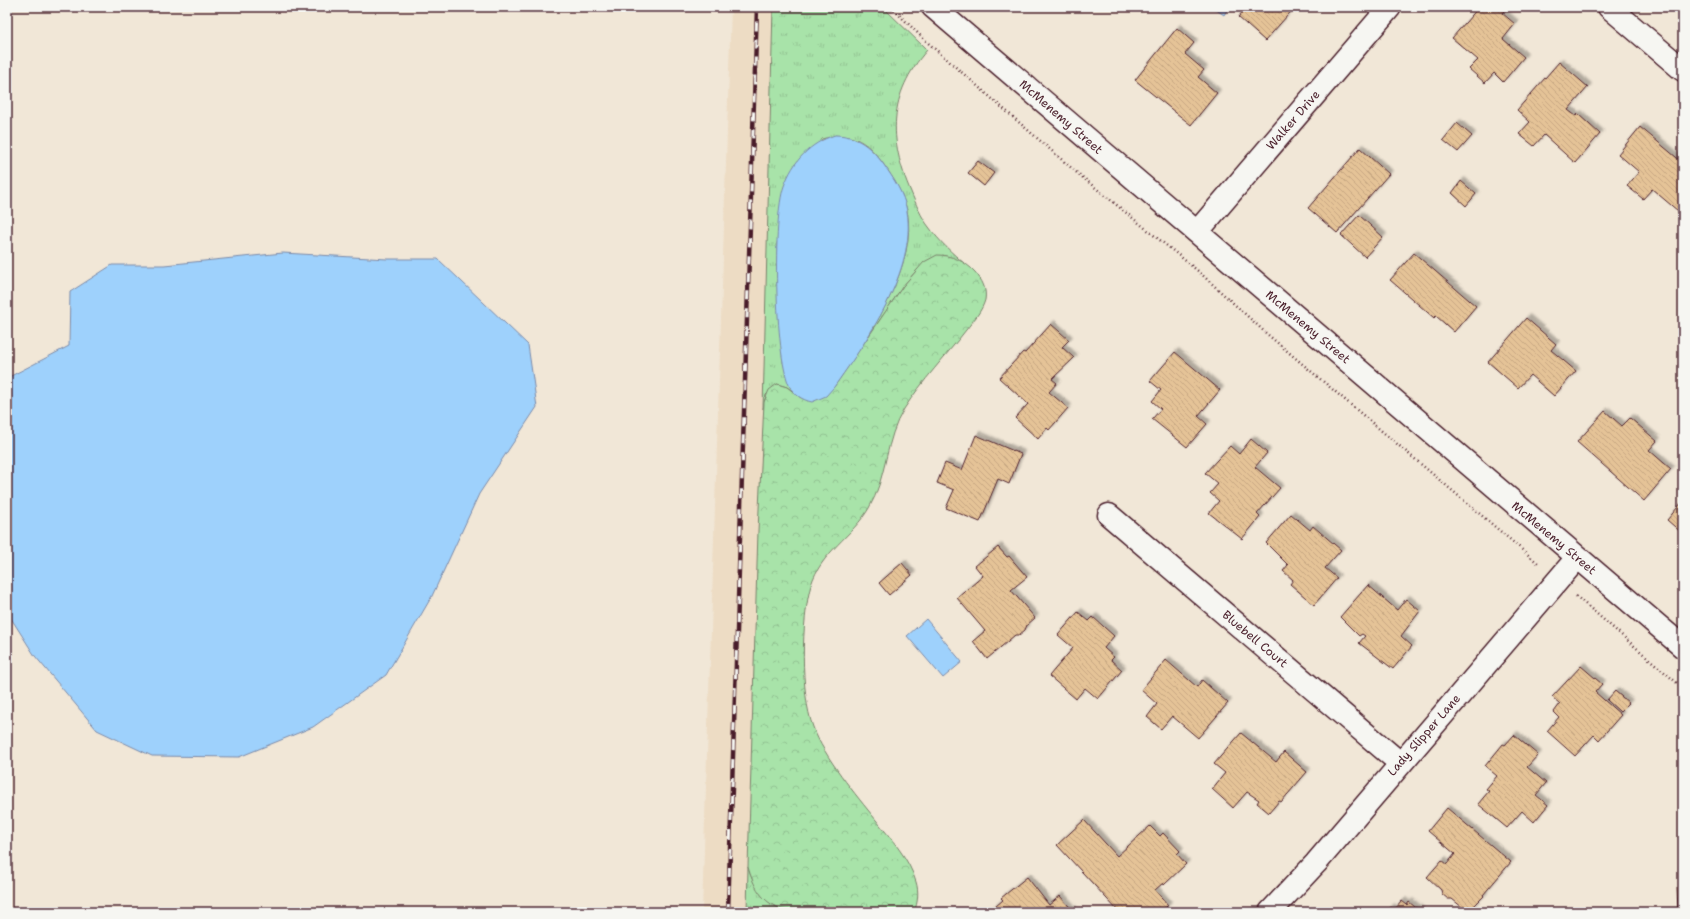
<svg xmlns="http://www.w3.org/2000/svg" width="1690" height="919" font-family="'Shantell Sans',sans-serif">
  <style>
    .built { fill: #eddcc4 }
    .grass { fill: url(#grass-tufts); stroke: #79816a }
    .forest { fill: url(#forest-crowns); stroke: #79816a }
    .water { fill: #9ed1fc; stroke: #7c8aa8 }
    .building { fill: url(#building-back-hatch); stroke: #4a1f2b; filter: url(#shadow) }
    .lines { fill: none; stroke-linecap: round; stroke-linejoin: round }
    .street-casing { stroke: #4a1f2b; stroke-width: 25 }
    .secondary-casing { stroke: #4a1f2b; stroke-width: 25 }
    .path { stroke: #4a1f2b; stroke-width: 2.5; stroke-dasharray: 1 3; stroke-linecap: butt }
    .street { stroke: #f6f6f2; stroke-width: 22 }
    .secondary { stroke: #f6f6f2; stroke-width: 22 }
    .rail-casing { stroke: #4a1f2b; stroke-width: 4.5 }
    .rail { stroke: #f6f6f2; stroke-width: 3; stroke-dasharray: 9; stroke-linecap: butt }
    .labels { text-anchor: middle; stroke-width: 3; stroke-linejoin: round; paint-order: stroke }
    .street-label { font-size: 12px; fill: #4a1f2b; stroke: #f6f6f2 }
  </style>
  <defs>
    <pattern id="grass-tufts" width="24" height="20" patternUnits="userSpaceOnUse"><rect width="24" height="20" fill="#a8e3a9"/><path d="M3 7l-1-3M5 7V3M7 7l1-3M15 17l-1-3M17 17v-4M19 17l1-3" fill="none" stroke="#92c292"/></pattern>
    <pattern id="forest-crowns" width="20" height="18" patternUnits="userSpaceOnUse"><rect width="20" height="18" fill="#a8e3a9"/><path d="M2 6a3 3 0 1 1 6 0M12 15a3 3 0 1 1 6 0" fill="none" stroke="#92c292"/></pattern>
    <pattern id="building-back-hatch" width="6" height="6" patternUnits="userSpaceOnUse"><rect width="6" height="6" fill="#e5c397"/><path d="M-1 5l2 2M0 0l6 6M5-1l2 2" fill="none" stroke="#c6a782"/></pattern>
    <filter id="shadow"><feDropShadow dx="3.5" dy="-3.5" stdDeviation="1" flood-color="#0004"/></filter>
  </defs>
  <rect width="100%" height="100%" fill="#f1e7d7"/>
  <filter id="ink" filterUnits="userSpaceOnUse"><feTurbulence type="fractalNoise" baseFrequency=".025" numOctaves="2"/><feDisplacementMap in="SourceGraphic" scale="8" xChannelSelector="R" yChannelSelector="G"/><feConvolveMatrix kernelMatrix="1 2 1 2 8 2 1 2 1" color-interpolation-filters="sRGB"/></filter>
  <g filter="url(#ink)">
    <polygon class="built" points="731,7 782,7 754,912 702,912"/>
    <g class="grass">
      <path d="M773,7H883L927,50C888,95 888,139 911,192C916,204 921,217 929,227C939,241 952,253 965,264L943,255L916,271L903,286L847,369C874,328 918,262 907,210C902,191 890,172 878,157C862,137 846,132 822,139L777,243L779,319L783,362L790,386L795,393L787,387L777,384L766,395L763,409Z"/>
      <path d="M748,867C753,887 768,905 789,910L785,912H747Z"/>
    </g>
    <path class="forest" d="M937,255C951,255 965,261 975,272C982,280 987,289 985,300C982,311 973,321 966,330C946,356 922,381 904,409C885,439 887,478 869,508C853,536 821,552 811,585C801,620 800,693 813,727C824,757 856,795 876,820C891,839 909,858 916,882C919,891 918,903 914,912H801C794,910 788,910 782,909C762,903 753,885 748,867L758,531L764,402L769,390L777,384L787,387L801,398L834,387L903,286L924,262Z"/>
    <g class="water">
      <polygon points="1212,7 1229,7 1224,15"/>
      <path d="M835,135C857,135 872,148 884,165C894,179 904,194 907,211C917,270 866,342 834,387L826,396L812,402C802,400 793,394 789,385C775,354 772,219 784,186C793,161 810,143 835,135Z"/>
      <polygon points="283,253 387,259 438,259 528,345 537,407 479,494 432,596 386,675 313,727 239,757 152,756 97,730 35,656 7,612 7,378 69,346 70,292 112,265 164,265"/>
      <polygon points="926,619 962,662 943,678 907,636"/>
    </g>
    <g class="building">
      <polygon points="1247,7 1295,7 1265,41 1238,17"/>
      <polygon points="1479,7 1507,7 1502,13 1515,24 1503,39 1524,57 1503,82 1494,73 1485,83 1469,69 1478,60 1452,38"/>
      <polygon points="1177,28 1194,43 1185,54 1204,70 1198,77 1217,93 1191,125 1135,80"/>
      <polygon points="1559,62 1588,87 1568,110 1576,116 1578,114 1600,134 1575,163 1544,135 1534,146 1519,134 1530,122 1517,110"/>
      <polygon points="1457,123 1472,136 1458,152 1443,140"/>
      <polygon points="1640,127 1682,162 1680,164 1683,167 1683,205 1678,211 1652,189 1643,199 1627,186 1639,172 1618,154"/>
      <polygon points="1360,148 1389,174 1337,233 1308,208"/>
      <polygon points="978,161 994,173 984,186 968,173"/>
      <polygon points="1461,181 1476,194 1466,206 1452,193"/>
      <polygon points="1359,215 1383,237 1365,257 1341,235"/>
      <polygon points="1414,253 1476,306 1454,332 1436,316 1434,318 1390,280"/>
      <polygon points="1526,318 1556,344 1551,350 1576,371 1554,396 1530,375 1518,388 1488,362"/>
      <polygon points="1051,324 1069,340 1062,347 1074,358 1052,379 1057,383 1049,392 1068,408 1049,430 1047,428 1038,439 1015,418 1028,404 999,378 1023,352 1025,353"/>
      <polygon points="1175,352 1220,390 1198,416 1207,424 1187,447 1152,419 1161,409 1152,401 1161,390 1150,381"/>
      <polygon points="1605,411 1622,426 1630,418 1657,441 1649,450 1671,469 1644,501 1577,442"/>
      <polygon points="976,435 1021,454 1009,484 998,479 980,522 946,508 954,490 937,483 945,463 962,470"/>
      <polygon points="1251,439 1267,453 1255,467 1280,488 1257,514 1260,517 1242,539 1209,513 1219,501 1210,493 1218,484 1205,473 1230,446 1239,454"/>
      <polygon points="1683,501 1683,534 1667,520"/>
      <polygon points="1291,514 1310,530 1313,526 1341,550 1325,568 1337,578 1314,605 1290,584 1293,580 1283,571 1288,565 1266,543"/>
      <polygon points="998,547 1007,557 1009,556 1027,577 1011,590 1035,618 1027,625 1025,630 1019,635 1015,635 987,659 973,641 985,631 957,598 983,576 975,566"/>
      <polygon points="902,563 912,575 889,595 879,583"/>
      <polygon points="1368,585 1397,610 1406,599 1420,611 1401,636 1412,646 1393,669 1359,643 1365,636 1362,634 1359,636 1340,617"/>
      <polygon points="1078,612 1089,621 1093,617 1114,636 1104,648 1114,657 1111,660 1122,670 1098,699 1085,688 1076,699 1049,676 1073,648 1058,635"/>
      <polygon points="1166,660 1197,687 1202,680 1228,703 1198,738 1172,716 1161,729 1147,717 1157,704 1141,690"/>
      <polygon points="1581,666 1602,684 1595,692 1621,715 1599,740 1594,735 1575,756 1547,731 1559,717 1554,712 1560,704 1552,697"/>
      <polygon points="1615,691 1629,703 1620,712 1607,700"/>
      <polygon points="1241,733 1276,762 1284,752 1307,772 1281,802 1279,801 1269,813 1257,803 1259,800 1247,792 1233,808 1212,789 1225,773 1214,764"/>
      <polygon points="1514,735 1538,755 1527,767 1546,783 1536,795 1548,805 1534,822 1522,811 1507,828 1478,804 1489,791 1486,789 1497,776 1485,766 1503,744 1505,745"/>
      <polygon points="1447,808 1511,862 1483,895 1484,896 1468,912 1452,899 1448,899 1442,894 1441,890 1427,877 1442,860 1447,864 1455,854 1428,831"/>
      <polygon points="1084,820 1117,856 1150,826 1160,836 1163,833 1180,851 1177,854 1186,864 1164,885 1163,883 1155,890 1168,905 1161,912 1119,912 1057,845"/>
      <polygon points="1027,877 1049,905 1060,896 1074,912 989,912 1003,900 1001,898"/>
      <polygon points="1683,887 1683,912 1678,912 1677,888"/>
      <polygon points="1402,901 1407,905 1409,902 1421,912 1387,912 1391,907 1394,910"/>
    </g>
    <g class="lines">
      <defs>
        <g id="street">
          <polyline points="1609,7 1683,70"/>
          <polyline points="1197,232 1390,7"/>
          <polyline points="1109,515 1400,763"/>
          <polyline points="1270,912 1316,863 1577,558"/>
        </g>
        <polyline id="secondary" points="933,7 1683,647"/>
      </defs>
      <use href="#street" class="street-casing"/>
      <use href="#secondary" class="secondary-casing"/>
      <g class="path">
        <polyline points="891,7 927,42 1076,172 1198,271 1267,334 1539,564"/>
        <polyline points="1576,596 1683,688"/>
      </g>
      <use href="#street" class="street"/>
      <use href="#secondary" class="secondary"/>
      <defs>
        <polyline id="rail" points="728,912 757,7"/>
      </defs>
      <use href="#rail" class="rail-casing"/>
      <use href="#rail" class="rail"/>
    </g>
  </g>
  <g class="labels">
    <g class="street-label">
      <text transform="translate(1061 117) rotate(41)" y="4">McMenemy Street</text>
      <text transform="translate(1293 120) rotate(-49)" y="4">Walker Drive</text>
      <text transform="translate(1308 327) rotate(40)" y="4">McMenemy Street</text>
      <text transform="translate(1554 538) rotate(40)" y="4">McMenemy Street</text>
      <text transform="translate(1255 639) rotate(40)" y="4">Bluebell Court</text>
      <text transform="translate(1424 735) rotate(-49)" y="4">Lady Slipper Lane</text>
    </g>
  </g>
  <rect width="1690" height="919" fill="none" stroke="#f6f6f2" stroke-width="24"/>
  <rect x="12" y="12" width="1666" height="895" fill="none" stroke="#4a1f2b" stroke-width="1.5" filter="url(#ink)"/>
</svg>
